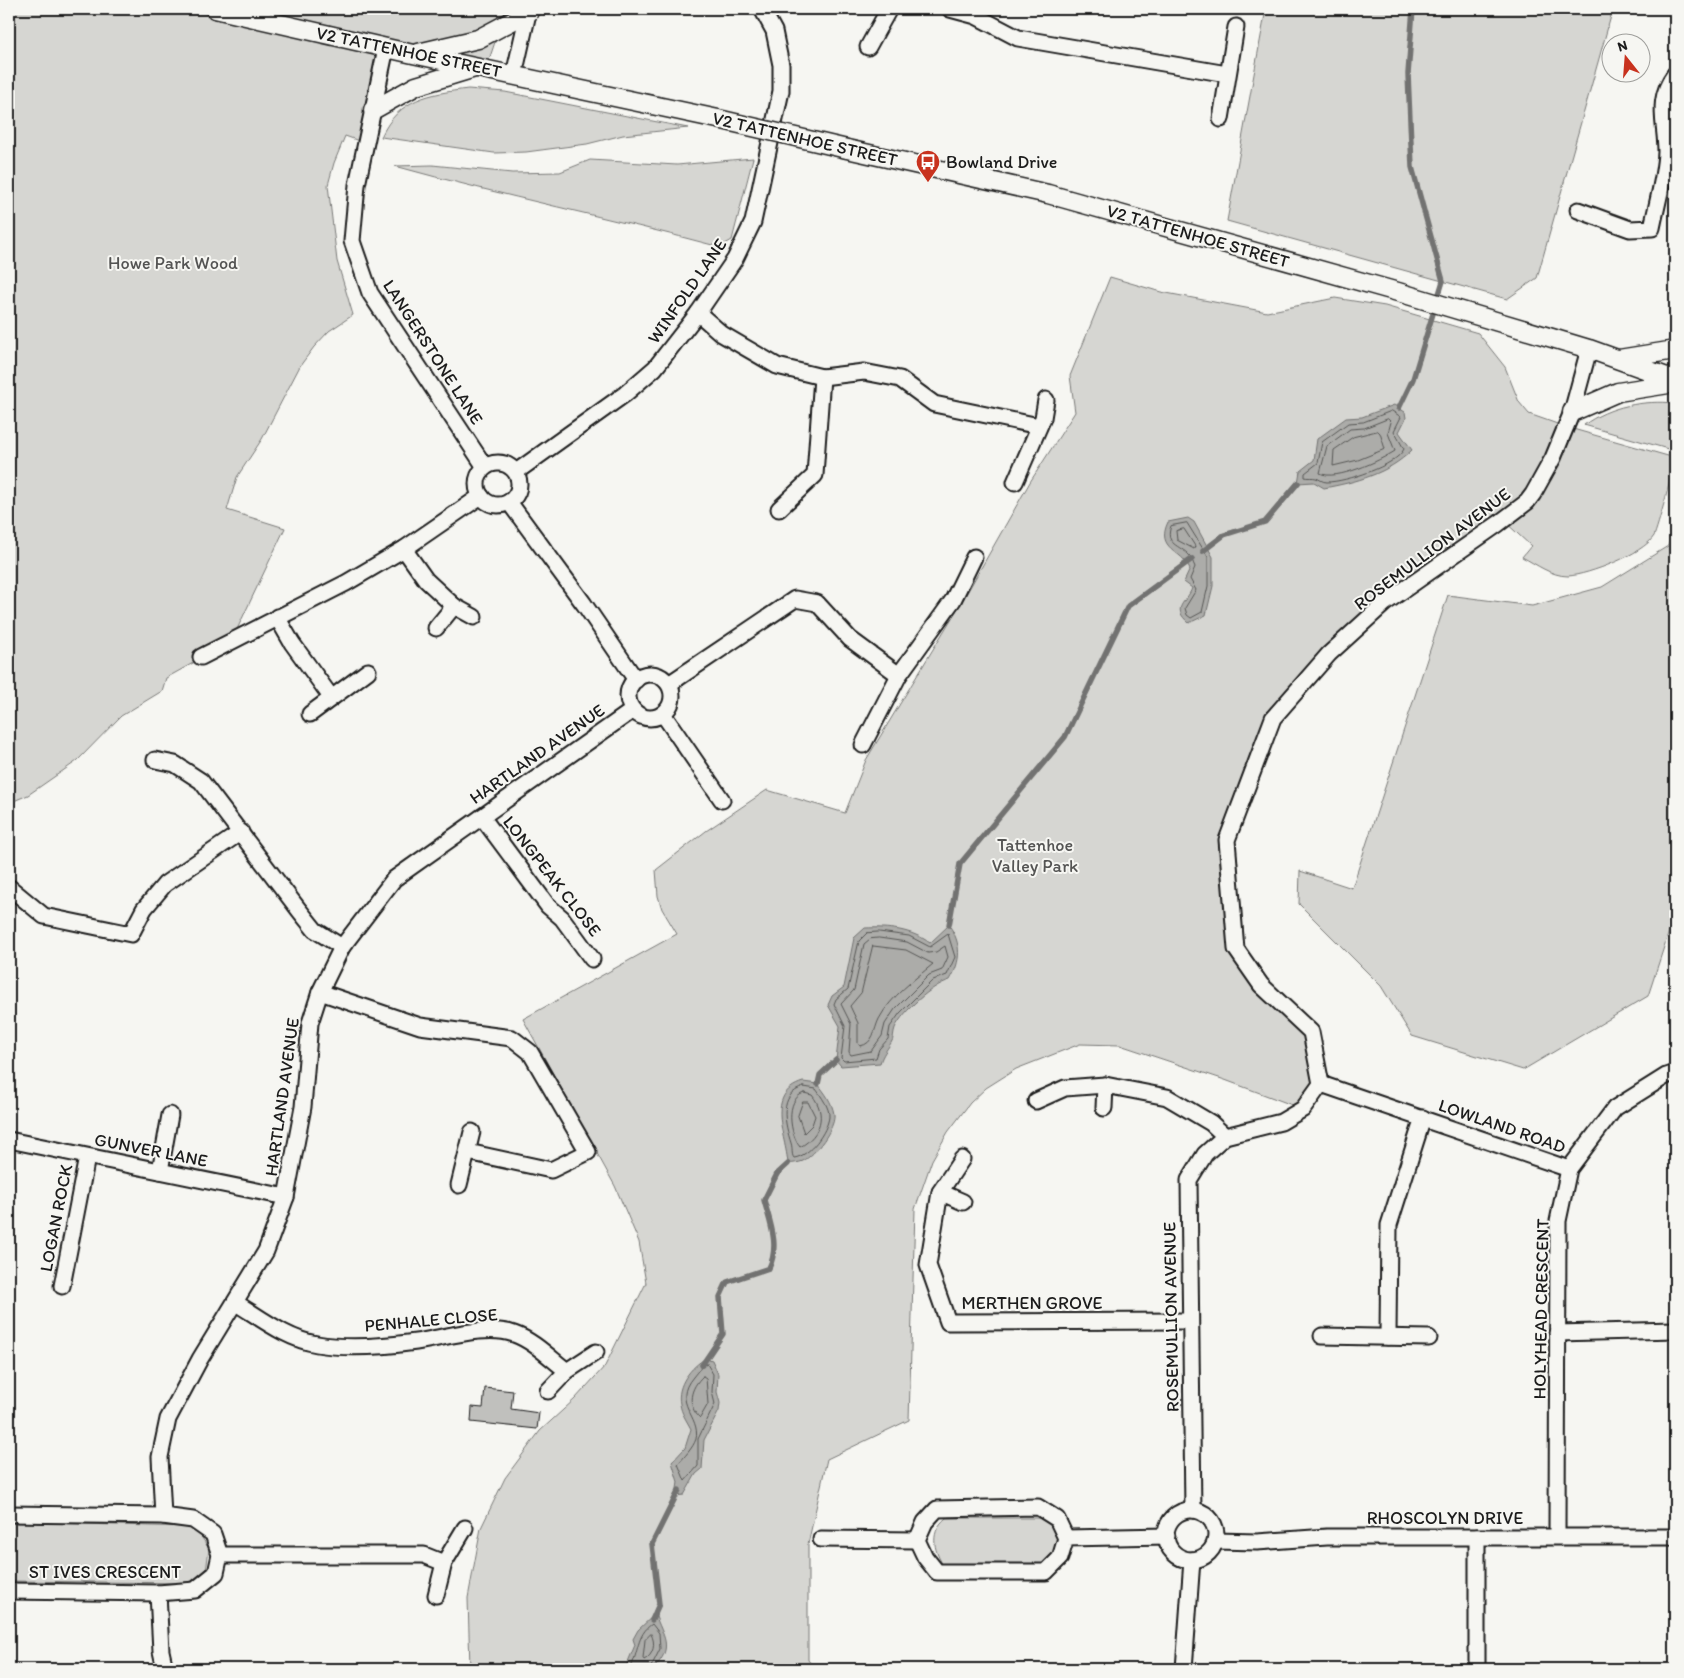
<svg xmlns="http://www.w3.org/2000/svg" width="1684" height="1678" font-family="Itim,sans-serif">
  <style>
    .green { fill: #d6d6d2; stroke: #797977 }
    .water { fill: #acaca9; stroke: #727271 }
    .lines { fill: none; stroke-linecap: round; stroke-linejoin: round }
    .shore { stroke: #565654; stroke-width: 1 }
    .stream { stroke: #727271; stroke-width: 5.5 }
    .building { fill: #c0c0bd; stroke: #1c1c1c }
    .minor-casing { stroke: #1c1c1c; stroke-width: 19 }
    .tertiary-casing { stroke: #1c1c1c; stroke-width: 21 }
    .minor { stroke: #f6f6f2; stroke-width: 15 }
    .tertiary { stroke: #f6f6f2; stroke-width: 18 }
    .tertiary-bridge-casing { stroke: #1c1c1c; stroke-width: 21; stroke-linecap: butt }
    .tertiary-bridge { stroke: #f6f6f2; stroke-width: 18 }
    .labels { text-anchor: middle; stroke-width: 4; stroke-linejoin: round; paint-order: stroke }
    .street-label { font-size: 18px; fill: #1c1c1c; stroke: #f6f6f2 }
    .poi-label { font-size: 18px; fill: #1c1c1c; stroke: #f6f6f2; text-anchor: start }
    .park-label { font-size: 18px; fill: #545453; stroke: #f6f6f2 }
  </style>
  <rect width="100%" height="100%" fill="#f6f6f2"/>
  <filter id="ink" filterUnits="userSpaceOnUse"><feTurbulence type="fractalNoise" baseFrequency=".02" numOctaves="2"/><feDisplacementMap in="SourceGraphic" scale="10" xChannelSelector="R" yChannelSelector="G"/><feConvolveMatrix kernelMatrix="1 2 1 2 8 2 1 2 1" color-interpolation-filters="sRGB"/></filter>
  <g filter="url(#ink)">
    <g class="green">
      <polygon points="9,9 215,9 386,48 365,143 345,136 334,163 328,185 337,261 353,315 329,331 314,347 300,366 262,439 237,477 227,510 285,528 231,642 166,678 162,691 121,716 77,761 28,795 9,803"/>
      <polygon points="252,9 506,9 486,69"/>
      <polygon points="1266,9 1613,9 1537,278 1507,299 1227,221"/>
      <path d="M468,89L505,92L688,128L623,135L587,144L526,152L494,153L381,137C399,98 429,94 468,89Z"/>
      <path d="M753,158L732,240L720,247C612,218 503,196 395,166L432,165L512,173L560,172L590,160L677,165Z"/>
      <path d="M1110,277L1161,292L1267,312L1335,298L1385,306L1478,333L1505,367L1519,402L1529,414L1566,427L1675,458C1675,465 1657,530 1654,536C1643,554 1588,575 1568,576C1551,576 1536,564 1522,557L1531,546L1503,520L1385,603L1273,718L1227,841L1236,949L1311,1032L1321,1084L1303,1109L1225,1080L1120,1045L1080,1044L1016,1069L986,1088L970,1103L948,1132L932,1160L915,1209L909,1420L827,1459L808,1544V1660L815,1669H470L468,1598L481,1528L505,1478L540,1431L575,1399L605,1366L646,1283L639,1242L615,1186L523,1019L677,934L662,909L658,896L656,870L706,831L767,790L845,813L866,760L964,598L1030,482L1075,412L1070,376Z"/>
      <path d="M1675,403V451L1584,425C1609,406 1644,400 1675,403Z"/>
      <polygon points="1675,526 1675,913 1648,996 1523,1070 1412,1036 1381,986 1299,904 1300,871 1352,888 1448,595 1532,606 1602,587 1668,546"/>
      <path d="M946,1518H1048L1061,1538L1050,1564L1035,1567L943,1565C933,1549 930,1531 946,1518Z"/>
      <polygon points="9,1522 189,1527 201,1536 209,1549 206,1571 191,1583 9,1581"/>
    </g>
    <g class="water">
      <path d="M1394,405L1405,412L1406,418L1399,432L1412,450C1388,474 1356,482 1324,488L1314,482L1298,483L1300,471L1314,460L1317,439L1346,418L1362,417Z"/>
      <path d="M1188,518L1194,522L1213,557V586L1206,615L1189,623C1170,607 1187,603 1192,588L1184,582L1190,569C1182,549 1155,550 1168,522Z"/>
      <path d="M949,925C962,944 961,961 950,980C932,985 903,1011 895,1028C893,1033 894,1039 891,1043C886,1051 883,1054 880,1063L841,1066L836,1060L840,1026L828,1005L832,996L844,987L854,938L865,928C888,927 911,929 930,943Z"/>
      <path d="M803,1082L818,1084C825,1093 832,1102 834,1114C836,1128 815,1155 803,1161C799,1163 792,1163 788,1164C786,1135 764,1094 803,1082Z"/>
      <path d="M706,1358L712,1360L718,1374L717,1392L720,1403L719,1411L704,1440L702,1469L696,1474L684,1495L676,1496L678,1482L672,1462L685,1448L691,1429C687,1421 681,1413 680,1404C676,1385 691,1367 706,1358Z"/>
      <path d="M655,1614C663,1637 675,1647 653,1669H625L635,1645L633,1639L638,1630Z"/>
    </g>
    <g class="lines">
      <g class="shore">
        <path d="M1392,411L1401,417L1394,431L1404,449C1396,466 1345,482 1327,482C1322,482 1320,479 1316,478C1313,477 1308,478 1305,477V473L1318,463L1322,442L1348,423L1363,422Z"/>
        <path d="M1388,419L1391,422L1388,433L1395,451C1381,460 1335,482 1320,473L1327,446L1350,429L1364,428Z"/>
        <polygon points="1378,431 1380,433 1385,449 1358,460 1333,466 1334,450 1353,437"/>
        <path d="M1187,523L1208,557V586L1202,612L1191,618L1187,615L1185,608L1196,590L1190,579L1195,567C1193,563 1192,558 1189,555C1180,545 1164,545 1171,526Z"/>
        <polygon points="1184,529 1195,546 1194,549 1177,540 1176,531"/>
        <polygon points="879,932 909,936 930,947 948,934 955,957 947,975 933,980 900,1013 890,1027 888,1039 879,1049 876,1058 844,1061 841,1058 845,1026 834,1004 836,999 848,989 859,941 867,933"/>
        <polygon points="879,938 907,942 928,953 936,952 945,946 948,957 942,970 929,975 895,1009 885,1024 882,1036 871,1051 851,1055 849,1052 851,1024 841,1004 854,990 864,944 870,939"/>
        <path d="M873,946L906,950L933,964C914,980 891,996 879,1019C874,1029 874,1044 860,1046L858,1043V1023L850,1006L861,993Z"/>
        <path d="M804,1087L816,1089C821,1096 830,1108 829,1117C827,1132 810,1156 794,1158C791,1154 793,1149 791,1143C785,1124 777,1094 804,1087Z"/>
        <path d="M804,1093L812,1095C827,1114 821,1135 800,1147C790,1135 784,1099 804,1093Z"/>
        <polygon points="803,1102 808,1102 815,1116 812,1125 804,1133 798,1116"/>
        <path d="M707,1364L713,1374L712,1392L715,1404L698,1439V1466L685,1481L678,1464C684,1457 693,1448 696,1439C701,1416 671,1403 693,1377C698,1371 700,1367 707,1364Z"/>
        <path d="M703,1376L706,1378L708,1404L700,1418C686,1405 690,1388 703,1376Z"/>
        <path d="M651,1634C656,1643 654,1655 644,1660L643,1658L645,1640Z"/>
        <path d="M630,1669C639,1653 636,1635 652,1624L659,1633L660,1649L650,1669"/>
      </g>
      <g class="stream">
        <polyline points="1399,408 1413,379 1443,281 1412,167 1408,74 1413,9"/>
        <polyline points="1203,551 1224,535 1265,522 1298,483"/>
        <polyline points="949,925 960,864 1065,737 1128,606 1192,559"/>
        <polyline points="818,1084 820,1075 836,1060"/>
        <path d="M702,1365L723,1334L720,1297L727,1282L769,1268C780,1245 770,1223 764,1200L777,1174L788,1164"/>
        <polyline points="652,1620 659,1604 652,1544 679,1490"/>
      </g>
    </g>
    <polygon class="building" points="485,1388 513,1391 511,1409 539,1413 537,1429 471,1422 472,1407 483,1408"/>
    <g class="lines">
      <defs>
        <g id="minor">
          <polyline points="950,9 976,16 1018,38 1227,74"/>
          <polyline points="868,47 889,9"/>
          <polyline points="386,48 357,185 352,241 370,293 485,467"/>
          <polyline points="514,75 529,9"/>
          <polyline points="1221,119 1236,27"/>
          <path d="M1578,210L1630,229L1652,228C1657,203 1665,177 1666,152C1666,122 1655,101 1675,74"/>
          <polyline points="698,313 722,334 777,366 822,377 864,372 900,379 934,404 1039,426"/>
          <circle cx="498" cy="484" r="21"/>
          <polyline points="516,472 625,394 655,368 698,313 735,259 753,222 781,91 781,65 774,31 762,9"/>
          <polyline points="1015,482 1043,418 1046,400"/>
          <polyline points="509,502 584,604 636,680"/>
          <polyline points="779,509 815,475 822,377"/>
          <polyline points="404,549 426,580 454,606 436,628"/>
          <polyline points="454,606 474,617"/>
          <polyline points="277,617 292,643 331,697"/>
          <polyline points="201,657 346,583 404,549 481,496"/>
          <circle cx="650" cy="696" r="22"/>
          <polyline points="669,684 795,599 817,603 850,639 899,675"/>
          <polyline points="310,714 368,671"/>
          <polyline points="663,714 722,800"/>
          <polyline points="863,745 899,675 953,600 974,557"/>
          <polyline points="155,760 175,764 201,781 299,910 315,930 342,947"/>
          <polyline points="482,817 548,906 562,918 592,959"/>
          <polyline points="9,887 44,916 131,934 144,909 165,884 241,832"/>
          <polyline points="320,992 420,1026 512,1038 530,1052 588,1152 551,1170 468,1152"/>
          <polyline points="1321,1084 1569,1169"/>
          <polyline points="1036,1101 1065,1088 1105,1085 1167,1097 1211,1123 1225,1136"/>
          <polyline points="1104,1108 1105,1085"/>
          <polyline points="9,1140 286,1197"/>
          <polyline points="962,1159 940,1192 928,1265 948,1322 1189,1321"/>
          <polyline points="160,1171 170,1115"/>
          <polyline points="459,1185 472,1132"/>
          <polyline points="940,1192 963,1202"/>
          <polyline points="62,1286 87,1157"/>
          <path d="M236,1303C262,1319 287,1339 317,1344C346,1349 387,1346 416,1342C444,1338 487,1324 514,1334C534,1341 551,1359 567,1371"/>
          <polyline points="1557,1333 1675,1330"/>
          <polyline points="1322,1336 1429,1338"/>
          <polyline points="1388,1337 1389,1225 1423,1118"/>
          <polyline points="548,1391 567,1371 596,1352"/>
          <polyline points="1193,1510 1189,1180 1205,1154 1225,1136 1281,1122 1303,1109 1321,1084 1311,1032 1261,985 1236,949 1227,840 1273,718 1329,654 1385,603 1498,524 1527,502 1533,494 1553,458 1572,412 1589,349"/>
          <circle cx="1191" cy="1535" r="25"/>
          <polyline points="9,1514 163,1516 193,1520 213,1534 220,1555 216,1573 195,1590 158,1593 9,1591"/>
          <polyline points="163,1516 160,1457 168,1419 200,1359 266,1251 286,1197 303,1107 310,1023 320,992 342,947 394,879 633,710"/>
          <polyline points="1557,1536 1558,1221 1569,1169 1615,1108 1666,1076 1675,1073"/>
          <polyline points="1066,1538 1057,1519 1038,1507 937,1509 925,1522 917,1540 925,1557 937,1572 1046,1572 1060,1558 1066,1538 1167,1536"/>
          <polyline points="821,1539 917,1540"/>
          <polyline points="1216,1541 1257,1542 1327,1537 1675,1537"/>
          <polyline points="220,1555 424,1555 444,1563"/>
          <polyline points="158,1593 161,1651 165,1669"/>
          <polyline points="436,1595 444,1563 465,1528"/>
          <polyline points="1184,1669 1192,1560"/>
          <polyline points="1477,1669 1477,1537"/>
        </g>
        <g id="tertiary">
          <polyline points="215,9 413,54 718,119"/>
          <polyline points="418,53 478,39 529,12"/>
          <polyline points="373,110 416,86 475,68"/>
          <polyline points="847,149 1048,194 1398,292 1589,349 1675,380"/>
          <polyline points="1619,359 1675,350"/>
          <polyline points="1572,412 1618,392 1675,383"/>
        </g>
      </defs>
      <use href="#minor" class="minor-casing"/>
      <use href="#tertiary" class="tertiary-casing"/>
      <use href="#minor" class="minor"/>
      <use href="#tertiary" class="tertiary"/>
      <defs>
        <polyline id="tertiary-bridge" points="718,119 847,149"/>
      </defs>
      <use href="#tertiary-bridge" class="tertiary-bridge-casing"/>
      <use href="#tertiary-bridge" class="tertiary-bridge"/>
    </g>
  </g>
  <defs>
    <symbol id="bus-pin" viewBox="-11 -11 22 30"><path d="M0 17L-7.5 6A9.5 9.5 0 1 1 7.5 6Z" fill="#c8321e" stroke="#f6f6f2"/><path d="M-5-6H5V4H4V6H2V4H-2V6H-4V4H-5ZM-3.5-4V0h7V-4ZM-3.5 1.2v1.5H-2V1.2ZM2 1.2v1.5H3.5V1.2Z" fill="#fff"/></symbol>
  </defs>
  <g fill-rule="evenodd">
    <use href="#bus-pin" x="914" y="148" width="28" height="38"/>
  </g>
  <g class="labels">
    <g class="street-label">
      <text transform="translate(409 52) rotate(12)" y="6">V2 TATTENHOE STREET</text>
      <text transform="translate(805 139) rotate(13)" y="6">V2 TATTENHOE STREET</text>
      <text transform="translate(1198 236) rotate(16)" y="6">V2 TATTENHOE STREET</text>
      <text transform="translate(687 291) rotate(-55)" y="6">WINFOLD LANE</text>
      <text transform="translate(433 352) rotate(57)" y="6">LANGERSTONE LANE</text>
      <text transform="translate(1432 549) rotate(-37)" y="6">ROSEMULLION AVENUE</text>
      <text transform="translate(537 754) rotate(-35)" y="6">HARTLAND AVENUE</text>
      <text transform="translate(552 876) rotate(52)" y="6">LONGPEAK CLOSE</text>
      <text transform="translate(282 1097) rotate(-82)" y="6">HARTLAND AVENUE</text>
      <text transform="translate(1502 1126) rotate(19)" y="6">LOWLAND ROAD</text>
      <text transform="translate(151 1150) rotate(11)" y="6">GUNVER LANE</text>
      <text transform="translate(56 1218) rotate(-79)" y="6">LOGAN ROCK</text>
      <text x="1032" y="1309">MERTHEN GROVE</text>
      <text transform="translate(1541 1309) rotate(-89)" y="6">HOLYHEAD CRESCENT</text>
      <text transform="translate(1171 1317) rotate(-91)" y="6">ROSEMULLION AVENUE</text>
      <text transform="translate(431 1320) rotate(-5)" y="6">PENHALE CLOSE</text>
      <text x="1445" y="1524">RHOSCOLYN DRIVE</text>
      <text x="105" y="1578">ST IVES CRESCENT</text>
    </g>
    <g class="poi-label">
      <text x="946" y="168">Bowland Drive</text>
    </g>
    <g class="park-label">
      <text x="173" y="269">Howe Park Wood</text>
      <text x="1035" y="851">Tattenhoe<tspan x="1035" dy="21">Valley Park</tspan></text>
    </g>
  </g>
  <rect width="1684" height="1678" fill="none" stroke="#f6f6f2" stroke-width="30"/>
  <rect x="15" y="15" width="1654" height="1648" fill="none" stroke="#1c1c1c" stroke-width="2" filter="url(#ink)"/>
  <g transform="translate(1626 58) rotate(343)"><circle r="24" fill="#f6f6f2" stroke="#9f9f9c"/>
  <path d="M0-4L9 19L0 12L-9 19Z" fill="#c8321e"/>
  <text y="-8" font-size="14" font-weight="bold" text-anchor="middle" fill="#1c1c1c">N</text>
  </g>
</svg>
